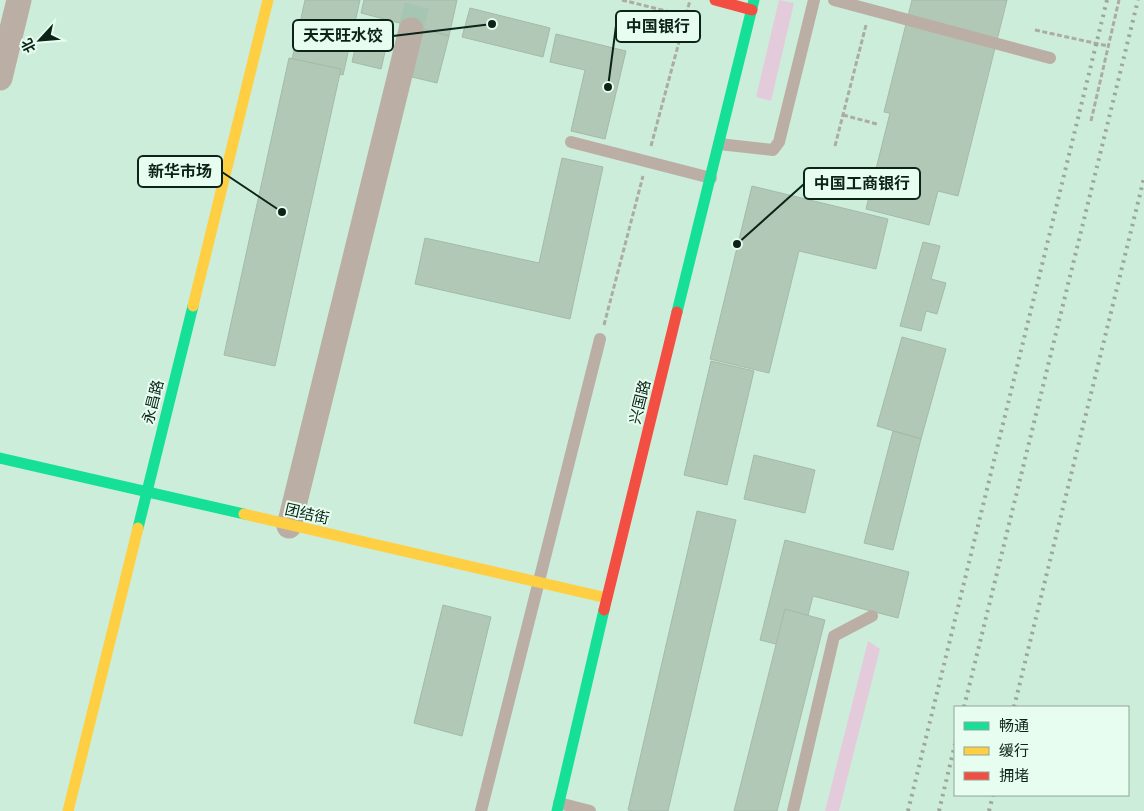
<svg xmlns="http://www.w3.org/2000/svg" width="1144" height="811" font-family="'Libre Baskerville','Noto Sans SC',serif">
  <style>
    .green { fill: #e4cbdc }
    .building { fill: #b2c8b7; stroke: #a4baa9 }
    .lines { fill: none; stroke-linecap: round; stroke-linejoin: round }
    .street-tunnel { stroke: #a6c5b3; stroke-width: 25; stroke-dasharray: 25 12; stroke-linecap: butt }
    .path { stroke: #acaca2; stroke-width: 3; stroke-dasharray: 5 2.5; stroke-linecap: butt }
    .lane { stroke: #bbafa5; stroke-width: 12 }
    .street { stroke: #bbafa5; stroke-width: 25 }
    .fast { stroke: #16e098; stroke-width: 11 }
    .slow { stroke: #ffcf43; stroke-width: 11 }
    .jam { stroke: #f24e42; stroke-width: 11 }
    .rail { stroke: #9ea69b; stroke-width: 4; stroke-dasharray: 2.5 5; stroke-linecap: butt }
    .labels { text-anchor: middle; stroke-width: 4; stroke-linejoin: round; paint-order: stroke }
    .street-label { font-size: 15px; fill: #0c2318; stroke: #e6fdf0 }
    .leader { fill: none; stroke: #0c2318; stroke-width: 2 }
    .callout-dot { fill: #0c2318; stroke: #e6fdf0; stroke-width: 2 }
    .callout { fill: #e6fdf0; stroke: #0c2318; stroke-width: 2 }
    .callout-label { font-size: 16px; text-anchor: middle; font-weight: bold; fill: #0c2318 }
  </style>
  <rect width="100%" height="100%" fill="#ccedda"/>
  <g class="green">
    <polygon points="779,0 794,3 771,101 756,97"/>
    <polygon points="868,641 880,649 839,811 825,811"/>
  </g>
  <g class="building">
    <polygon points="305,0 360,0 343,75 291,64"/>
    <polygon points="364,0 457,0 449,36 361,13"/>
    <polygon points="912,0 1007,0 958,196 938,191 929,225 866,209 890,113 884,112"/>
    <polygon points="470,8 550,28 543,57 462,37"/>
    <polygon points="423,29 449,36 437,83 412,77"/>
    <polygon points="359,32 388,39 381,69 352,62"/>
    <polygon points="556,34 626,51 605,139 571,131 585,70 550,62"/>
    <polygon points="289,58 341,69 275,366 224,355"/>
    <polygon points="562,158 603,167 570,319 415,284 425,238 539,263"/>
    <polygon points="752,186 888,219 876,269 799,251 769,373 710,359"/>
    <polygon points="923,242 940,246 931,279 946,283 937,314 926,311 921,331 900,326"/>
    <polygon points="902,337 946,349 921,439 877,426"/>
    <polygon points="711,361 754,371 727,485 684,475"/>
    <polygon points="893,431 921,439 893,550 864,543"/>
    <polygon points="754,455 815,470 805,513 744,499"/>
    <polygon points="697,511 736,520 668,811 634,811 628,810"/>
    <polygon points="785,540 909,572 898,618 813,596 799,650 760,640"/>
    <polygon points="443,605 491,617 462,736 414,723"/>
    <polygon points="785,609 825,620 777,811 734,811"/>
  </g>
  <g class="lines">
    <polyline class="street-tunnel" points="411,30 418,0"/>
    <g class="path">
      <polyline points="622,0 686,16 690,0"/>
      <polyline points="1035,30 1108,46"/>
      <polyline points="843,115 877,124"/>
      <polyline points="1091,121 1119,0"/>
      <polyline points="651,146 686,16"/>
      <polyline points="835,146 866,25"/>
      <polyline points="604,325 643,176"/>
    </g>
    <g class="lane">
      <polyline points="834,0 1050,58"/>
      <polyline points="571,142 711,178"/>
      <polyline points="719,144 773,150 779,142 814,0"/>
      <polyline points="559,803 590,811"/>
      <polyline points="481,811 600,339"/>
      <polyline points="793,811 834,636 872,616"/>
    </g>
    <g class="street">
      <polyline points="0,78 19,0"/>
      <polyline points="289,526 411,30"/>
    </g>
    <g class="fast">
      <polyline points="677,312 754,0"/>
      <polyline points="0,458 244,514"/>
      <polyline points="138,528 193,306"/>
      <polyline points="557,811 604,610"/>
    </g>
    <g class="slow">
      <polyline points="193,306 268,0"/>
      <polyline points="244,514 607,598"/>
      <polyline points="68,811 138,528"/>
    </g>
    <g class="jam">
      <polyline points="715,0 752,10"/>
      <polyline points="604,610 677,312"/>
    </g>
    <g class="rail">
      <polyline points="964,707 1138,0"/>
      <polyline points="1014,707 1144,178"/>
      <polyline points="908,811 1107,0"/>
      <polyline points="939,811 955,744"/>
      <polyline points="989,811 993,795"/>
    </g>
  </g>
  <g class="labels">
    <g class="street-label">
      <text transform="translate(153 402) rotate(-76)" y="5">永昌路</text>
      <text transform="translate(640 402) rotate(-76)" y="5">兴国路</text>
      <text transform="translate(307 514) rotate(13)" y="5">团结街</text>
    </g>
  </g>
  <path class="leader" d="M608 87L616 26M492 24L393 36M282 212L222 172M737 244L804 184"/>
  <g class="callout-dot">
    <circle cx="608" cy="87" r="5"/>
    <circle cx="492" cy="24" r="5"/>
    <circle cx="282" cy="212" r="5"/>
    <circle cx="737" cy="244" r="5"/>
  </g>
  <g class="callout">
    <rect x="616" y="11" width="84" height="31" rx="5"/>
    <rect x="293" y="20" width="100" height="31" rx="5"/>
    <rect x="138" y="156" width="84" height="31" rx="5"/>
    <rect x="804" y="168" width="116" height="31" rx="5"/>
  </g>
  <g class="callout-label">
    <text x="658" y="32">中国银行</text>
    <text x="343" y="41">天天旺水饺</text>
    <text x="180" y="177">新华市场</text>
    <text x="862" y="189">中国工商银行</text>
  </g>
  <rect x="954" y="706" width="175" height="90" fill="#e6fdf0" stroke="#8fa69a"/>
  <rect x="964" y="722" width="25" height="8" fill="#16e098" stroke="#8fa69a"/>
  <text x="999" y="731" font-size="15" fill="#0c2318">畅通</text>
  <rect x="964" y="747" width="25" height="8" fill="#ffcf43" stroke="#8fa69a"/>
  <text x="999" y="756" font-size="15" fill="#0c2318">缓行</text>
  <rect x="964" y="772" width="25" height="8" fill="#f24e42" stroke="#8fa69a"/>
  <text x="999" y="781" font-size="15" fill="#0c2318">拥堵</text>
  <g transform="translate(40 40) rotate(244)" stroke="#e6fdf0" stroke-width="4" paint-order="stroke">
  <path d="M0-4L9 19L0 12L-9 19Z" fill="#0c2318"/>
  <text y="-8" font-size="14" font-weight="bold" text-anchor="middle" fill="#0c2318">北</text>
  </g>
</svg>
